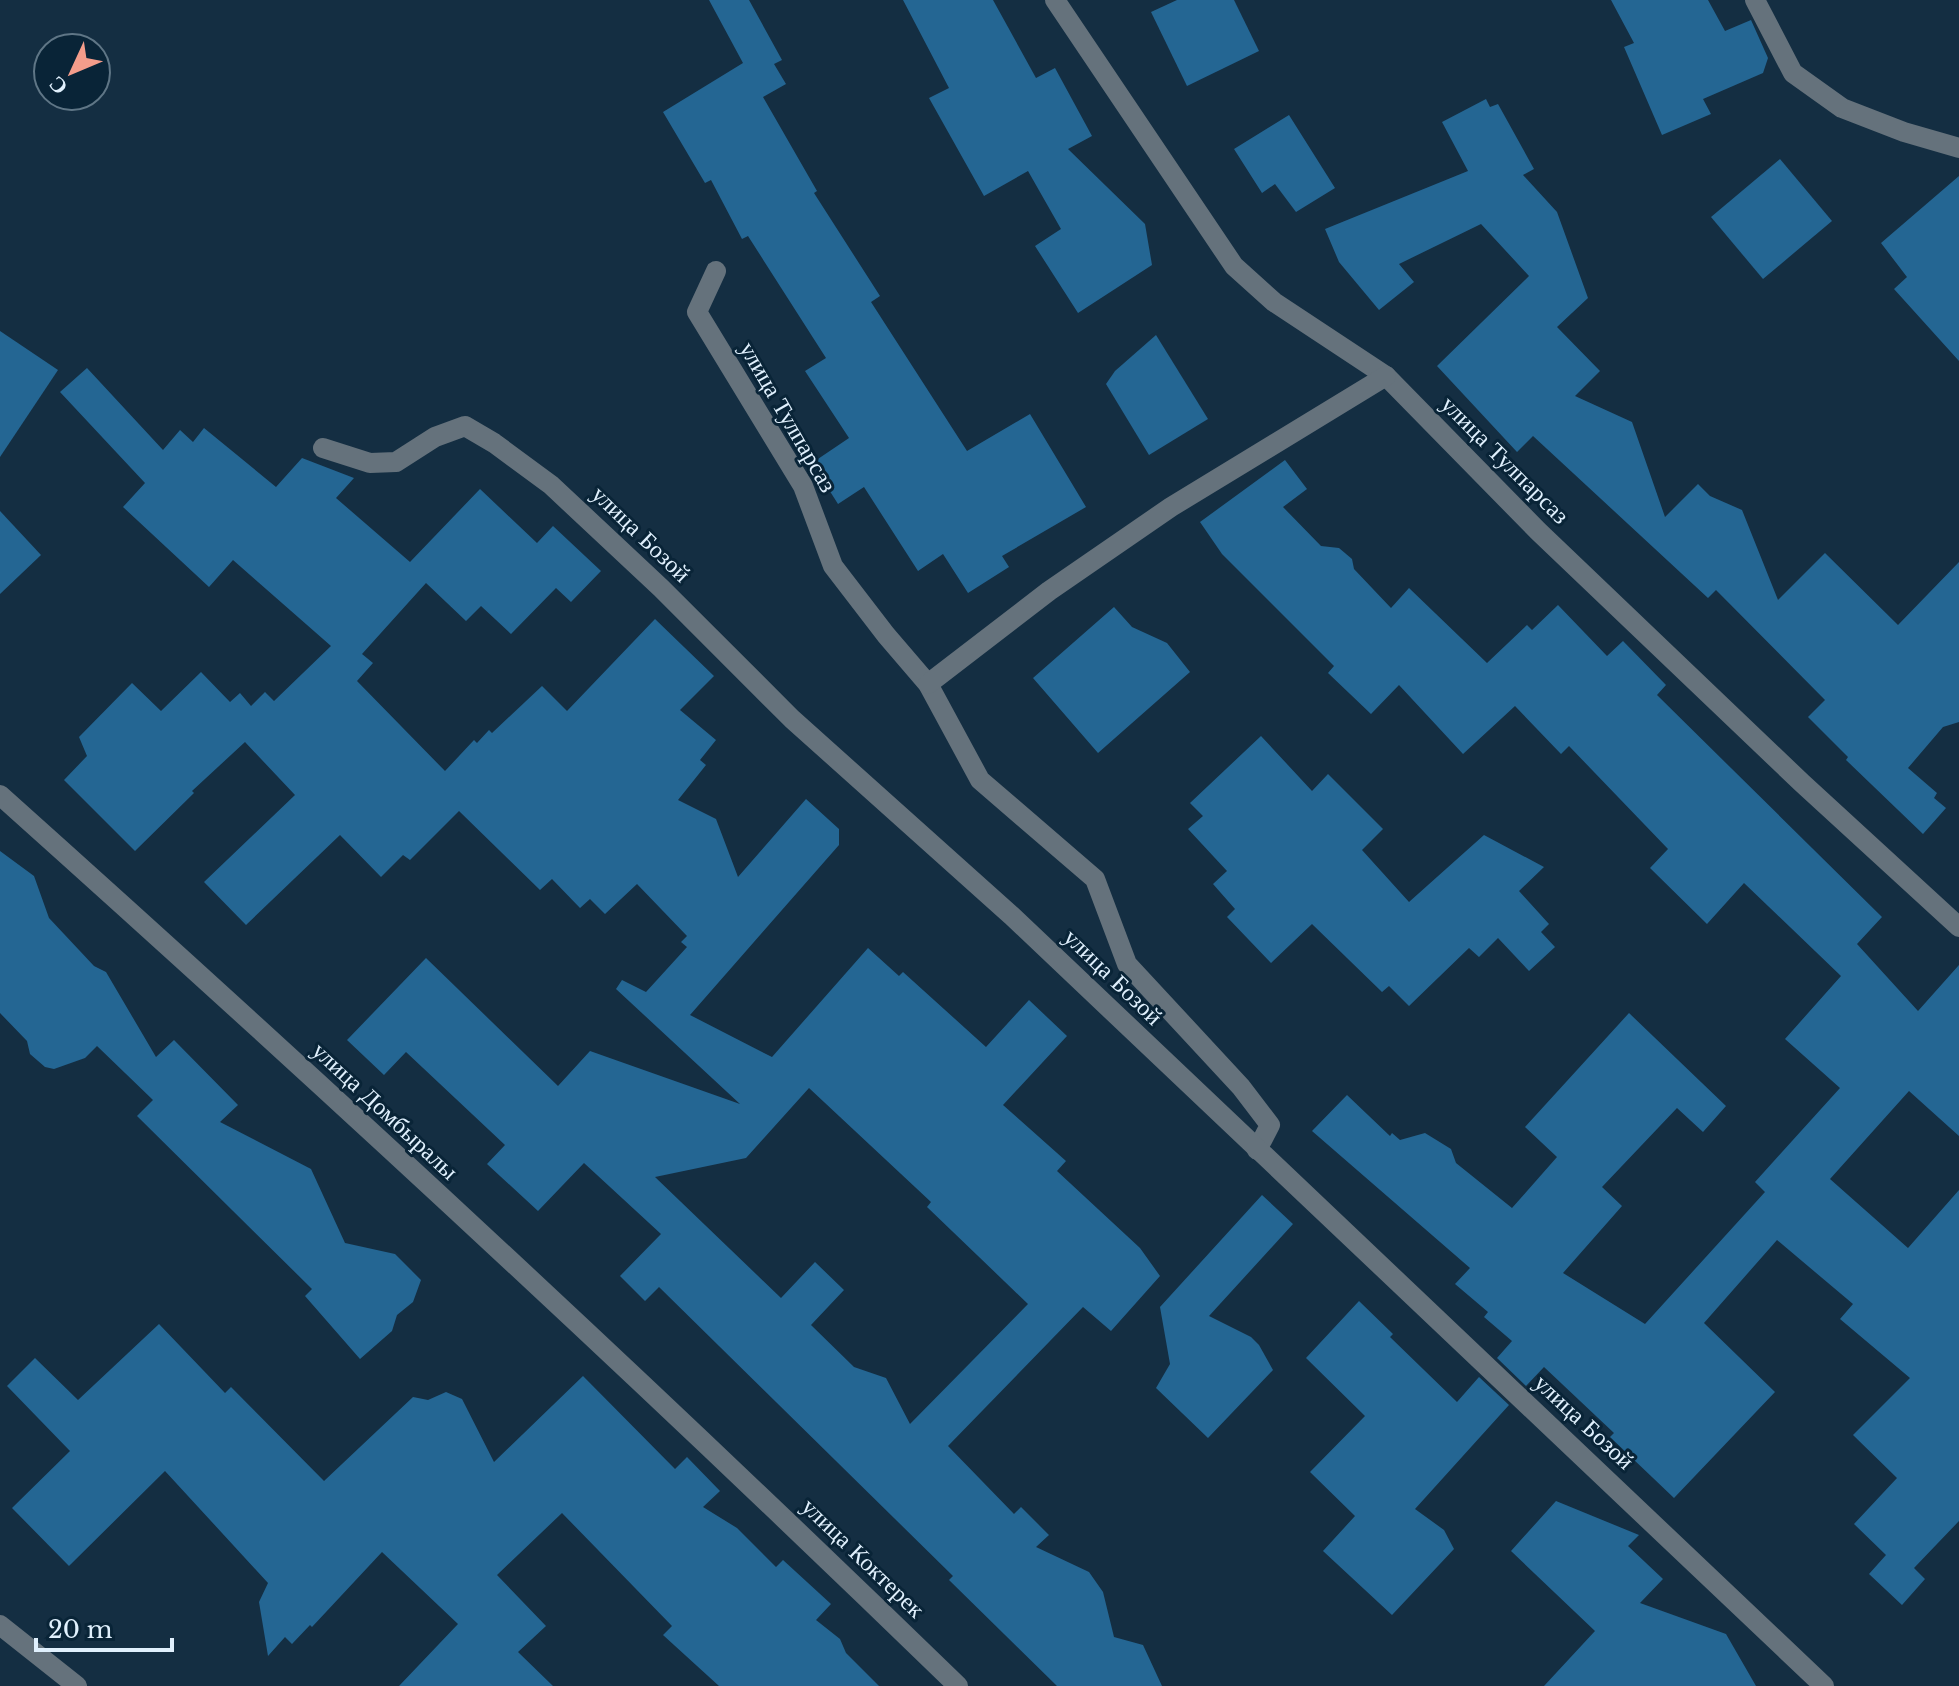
<svg xmlns="http://www.w3.org/2000/svg" width="1959" height="1686" font-family="'Libre Baskerville',serif">
  <style>
    .building { fill: #246693; fill-rule: evenodd }
    .lines { fill: none; stroke-linecap: round; stroke-linejoin: round }
    .street { stroke: #65727c; stroke-width: 20 }
    .labels { text-anchor: middle; stroke-width: 6; stroke-linejoin: round; paint-order: stroke }
    .street-label { font-size: 24px; fill: #e0f0fd; stroke: #092437 }
  </style>
  <rect width="100%" height="100%" fill="#142e42"/>
  <g class="building">
    <polygon points="709,0 749,0 782,60 774,64 786,84 763,97 817,191 814,193 880,296 871,302 967,451 1030,414 1086,507 1002,556 1009,567 968,593 943,554 918,571 864,487 838,504 812,463 849,438 805,371 826,358 748,236 742,239 711,180 705,183 663,112 743,63"/>
    <polygon points="903,0 993,0 1036,78 1055,68 1092,136 1068,149 1145,224 1152,265 1078,313 1035,246 1061,229 1028,171 984,196 929,98 949,88"/>
    <polygon points="1177,0 1234,0 1259,51 1187,86 1151,12"/>
    <polygon points="1611,0 1708,0 1725,31 1751,20 1768,58 1763,73 1703,99 1711,114 1662,135 1624,47 1634,43"/>
    <polygon points="1486,99 1490,107 1498,104 1534,169 1523,175 1557,212 1588,298 1557,327 1600,371 1575,396 1632,422 1665,517 1698,484 1710,496 1742,510 1778,600 1825,553 1898,625 1959,562 1959,722 1943,727 1908,768 1937,793 1934,798 1946,808 1923,834 1846,760 1848,757 1808,717 1825,700 1716,590 1708,598 1533,436 1517,452 1437,366 1529,276 1481,224 1399,264 1414,282 1379,310 1339,262 1325,229 1468,171 1442,122"/>
    <polygon points="1289,115 1335,188 1296,212 1275,184 1262,193 1234,149"/>
    <polygon points="1780,159 1832,221 1763,279 1711,217"/>
    <polygon points="1959,176 1959,361 1894,289 1907,277 1881,243"/>
    <polygon points="0,331 58,370 0,457"/>
    <polygon points="1156,335 1208,419 1149,455 1106,384 1115,371"/>
    <path d="M87,368L163,450L180,430L193,442L204,428L276,487L302,458L354,478L336,498L410,562L480,489L537,543L553,526L601,571L571,602L556,588L511,634L481,606L466,621L426,583L362,654L373,663L357,681L445,771L474,740L477,743L489,730L492,733L542,686L567,711L655,619L714,676L680,710L716,740L700,760L706,765L678,800L716,819L738,877L806,799L839,829V845L690,1015L772,1057L868,948L899,976L903,972L986,1047L1029,1000L1067,1036L1003,1105L1066,1161L1057,1171L1140,1248L1160,1276L1111,1331L1083,1307L948,1446L1014,1514L1021,1507L1049,1535L1036,1547L1089,1572L1103,1592L1114,1637L1143,1645L1162,1686H1057L949,1580L953,1576L659,1287L645,1301L620,1276L661,1234L584,1163L538,1211L487,1164L505,1145L406,1052L384,1075L347,1040L426,958L558,1086L590,1051L740,1104L616,989L622,980L646,992L687,947L681,942L687,936L637,884L605,914L590,899L580,908L552,879L540,890L459,811L410,860L403,855L381,877L340,835L246,925L204,882L295,795L245,742L192,791L194,793L135,851L64,780L87,756L79,737L132,683L161,711L201,672L230,702L240,693L251,706L265,692L274,701L331,646L233,560L209,587L123,507L145,483L60,392ZM809,1088L931,1202L927,1207L1028,1304L910,1424L886,1378L854,1367L811,1325L844,1290L815,1262L781,1298L655,1177L746,1158Z"/>
    <polygon points="1285,460 1307,489 1283,507 1321,546 1339,548 1352,559 1354,569 1391,608 1409,588 1487,663 1527,625 1532,630 1558,605 1607,656 1623,641 1666,685 1657,695 1882,917 1857,944 1918,1011 1959,965 1959,1136 1909,1091 1830,1179 1908,1248 1959,1190 1959,1521 1914,1568 1925,1579 1902,1605 1869,1574 1886,1555 1854,1524 1897,1478 1853,1435 1910,1378 1840,1319 1853,1304 1777,1240 1704,1323 1775,1392 1674,1498 1610,1437 1614,1433 1544,1367 1526,1386 1497,1358 1512,1341 1484,1317 1488,1312 1455,1284 1470,1268 1312,1131 1347,1095 1390,1136 1392,1133 1400,1140 1425,1133 1451,1149 1456,1163 1512,1208 1557,1157 1525,1127 1629,1013 1726,1106 1703,1132 1677,1108 1602,1187 1622,1206 1563,1273 1645,1324 1765,1192 1755,1182 1840,1088 1785,1039 1841,976 1744,883 1707,924 1650,868 1668,849 1569,746 1561,754 1515,706 1463,754 1399,685 1371,714 1328,673 1334,666 1222,554 1200,522"/>
    <polygon points="0,511 41,555 0,594"/>
    <polygon points="1114,607 1132,627 1167,643 1190,672 1098,753 1033,678"/>
    <polygon points="1261,736 1312,791 1328,774 1383,829 1362,850 1409,902 1484,835 1544,867 1519,891 1549,924 1541,932 1555,947 1529,971 1498,938 1479,957 1469,948 1409,1006 1389,986 1382,992 1312,924 1271,963 1227,917 1235,909 1213,884 1227,871 1188,829 1203,816 1190,803"/>
    <polygon points="0,851 34,876 49,918 94,966 106,972 156,1057 174,1040 238,1105 220,1122 311,1169 345,1243 395,1254 421,1280 413,1302 397,1315 392,1331 360,1359 305,1296 312,1289 137,1116 153,1100 97,1046 85,1058 54,1069 45,1067 30,1054 27,1041 0,1013"/>
    <polygon points="1262,1195 1293,1224 1209,1316 1251,1337 1259,1345 1273,1370 1208,1438 1156,1388 1170,1364 1160,1307"/>
    <polygon points="1359,1301 1393,1334 1390,1337 1457,1402 1479,1377 1509,1405 1415,1509 1444,1530 1454,1549 1392,1615 1323,1551 1355,1516 1310,1472 1365,1416 1306,1358"/>
    <polygon points="159,1324 225,1393 231,1387 324,1481 413,1397 428,1400 446,1392 462,1399 494,1462 583,1376 675,1469 687,1457 720,1491 703,1507 737,1528 776,1567 783,1560 831,1604 816,1620 840,1639 846,1653 879,1686 719,1686 663,1635 672,1626 562,1513 497,1575 546,1626 518,1652 553,1686 399,1686 458,1624 382,1552 312,1627 310,1625 292,1644 285,1637 268,1656 259,1602 268,1583 165,1471 69,1566 12,1508 70,1451 7,1386 35,1358 78,1400"/>
    <polygon points="1556,1501 1639,1535 1628,1546 1663,1579 1640,1603 1726,1634 1756,1686 1544,1686 1595,1631 1511,1551"/>
  </g>
  <g class="lines">
    <g class="street">
      <polyline points="1055,0 1234,266 1274,302 1386,376 1538,531 1802,783 1959,927"/>
      <polyline points="1755,0 1793,73 1842,108 1904,132 1959,148"/>
      <polyline points="716,271 697,312 803,486 833,566 886,635 928,684 980,780 1095,879 1127,964 1241,1087 1270,1125 1257,1150"/>
      <polyline points="323,448 370,463 396,462 435,437 465,426 494,443 551,485 661,588 792,719 1012,916 1824,1686"/>
      <polyline points="928,684 1049,591 1171,507 1386,376"/>
      <path d="M0,795C325,1086 645,1382 958,1686"/>
      <polyline points="0,1625 77,1686"/>
    </g>
  </g>
  <g class="labels">
    <g class="street-label">
      <text transform="translate(788 417) rotate(60)" y="8">улица Тулпарсаз</text>
      <text transform="translate(1505 460) rotate(45)" y="8">улица Тулпарсаз</text>
      <text transform="translate(641 534) rotate(44)" y="8">улица Бозой</text>
      <text transform="translate(1113 977) rotate(44)" y="8">улица Бозой</text>
      <text transform="translate(385 1111) rotate(43)" y="8">улица Домбыралы</text>
      <text transform="translate(1584 1422) rotate(43)" y="8">улица Бозой</text>
      <text transform="translate(863 1558) rotate(44)" y="8">улица Коктерек</text>
    </g>
  </g>
  <g transform="translate(72 72) rotate(226)"><circle r="38" fill="#092437" stroke="#5f7686" stroke-width="2"/>
  <path d="M0-6L14 30L0 20L-14 30Z" fill="#f49d8b"/>
  <text y="-12" font-size="22" font-weight="bold" text-anchor="middle" fill="#e0f0fd">С</text>
  </g>
  <path d="M36 1638v12h136v-12" fill="none" stroke="#e0f0fd" stroke-width="4"/>
  <text x="48" y="1638" font-size="24" fill="#e0f0fd" stroke="#092437" stroke-width="6" paint-order="stroke">20 m</text>
</svg>
